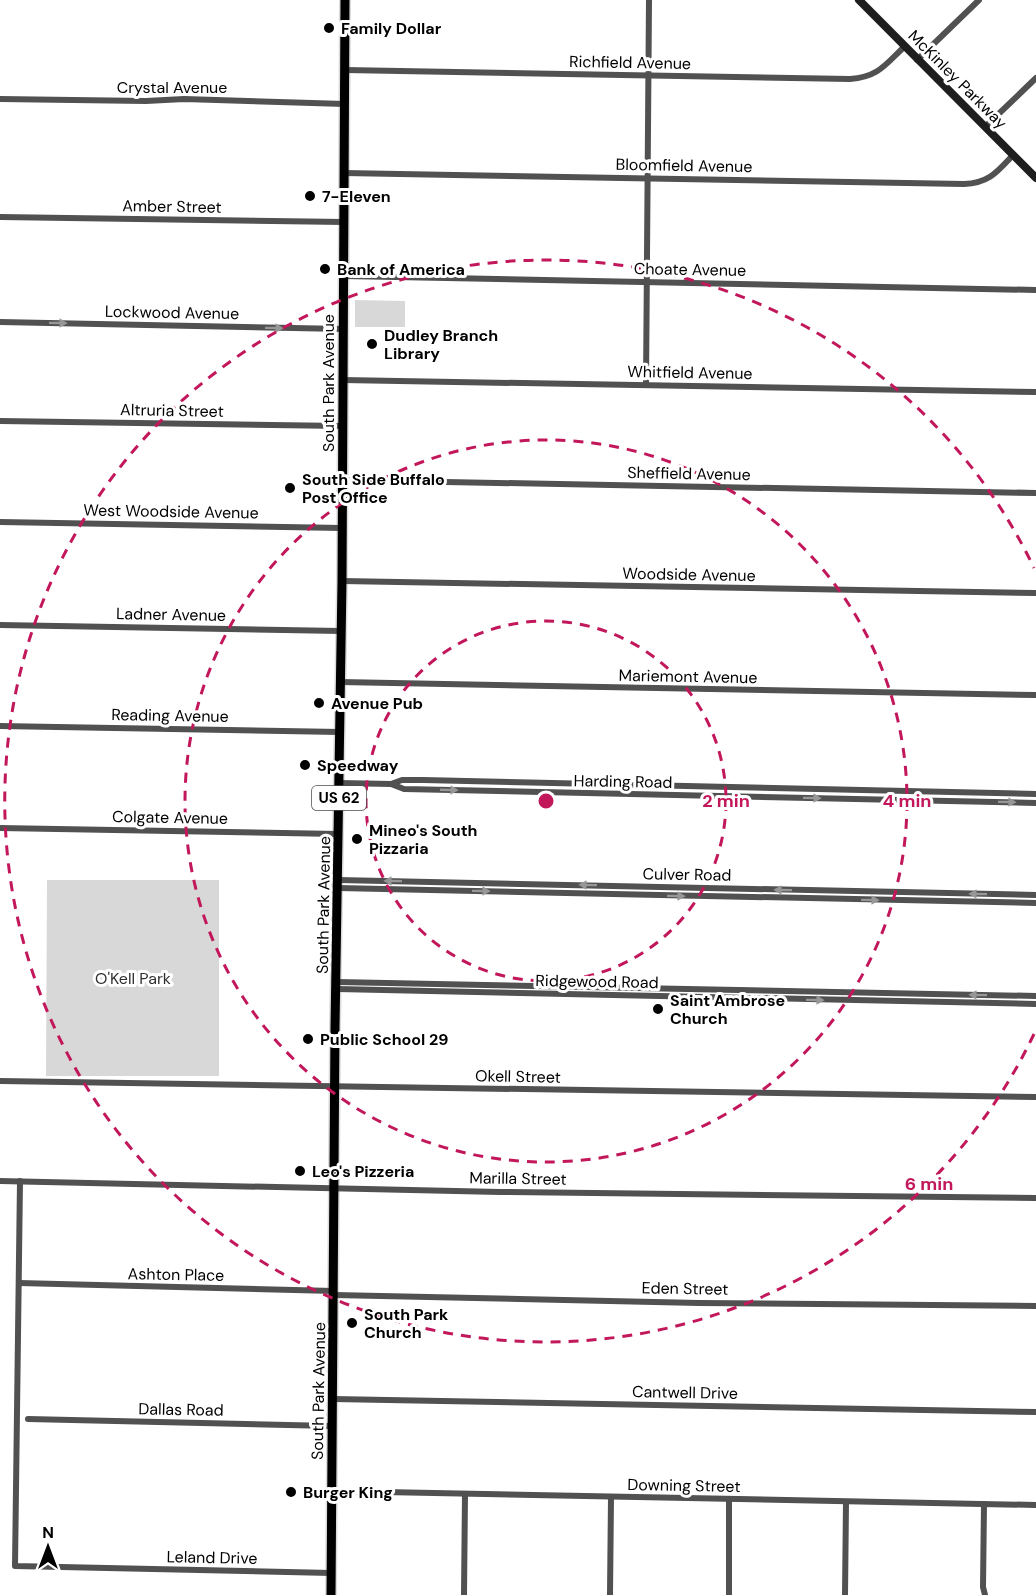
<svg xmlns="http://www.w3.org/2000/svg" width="1036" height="1595" font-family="'DM Sans',sans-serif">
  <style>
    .green { fill: #d8d8d8 }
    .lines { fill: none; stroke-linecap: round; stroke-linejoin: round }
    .primary-casing { stroke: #dbdbdb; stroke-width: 12 }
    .street { stroke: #515151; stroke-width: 6 }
    .secondary { stroke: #1e1e1e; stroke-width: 8 }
    .primary { stroke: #000; stroke-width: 9 }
    .oneway { fill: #979797 }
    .ring { fill: none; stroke: #c2185b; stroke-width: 3; stroke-dasharray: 10 8 }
    .poi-dot { fill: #000; stroke: #fff; stroke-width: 2 }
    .labels { text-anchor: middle; stroke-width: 6; stroke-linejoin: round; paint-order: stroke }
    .shield { fill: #fff; stroke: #4c4c4c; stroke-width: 1.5 }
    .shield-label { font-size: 15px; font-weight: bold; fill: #000 }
    .poi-label { font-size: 16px; font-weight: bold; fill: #000; stroke: #fff; text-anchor: start }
    .street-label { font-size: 16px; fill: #000; stroke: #fff }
    .park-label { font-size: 16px; fill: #2f2f2f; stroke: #fff }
    .centre { fill: #c2185b; stroke: #fff; stroke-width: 3 }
    .ring-label { font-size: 18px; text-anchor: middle; font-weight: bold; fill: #c2185b; stroke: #fff; stroke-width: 6; stroke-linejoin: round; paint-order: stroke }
  </style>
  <rect width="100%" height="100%" fill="#fff"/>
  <g class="green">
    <polygon points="355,300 405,301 405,327 355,327"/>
    <polygon points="47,880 219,880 219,1076 46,1076"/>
  </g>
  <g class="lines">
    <defs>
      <polyline id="primary" points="331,1595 335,1028 342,581 345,0"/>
    </defs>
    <use href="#primary" class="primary-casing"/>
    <g class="street">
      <polyline points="917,60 979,0"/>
      <path d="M345,70L850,79C878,77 885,65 904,47"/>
      <polyline points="0,99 146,101 184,99 345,104"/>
      <polyline points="985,127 1036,78"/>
      <path d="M344,173L964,184C989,183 997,172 1013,155"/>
      <polyline points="0,217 344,222"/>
      <polyline points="344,276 1036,290"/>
      <polyline points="0,322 344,329"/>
      <polyline points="343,380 1036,392"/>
      <polyline points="646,385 649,0"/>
      <polyline points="0,421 343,426"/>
      <polyline points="342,480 1036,493"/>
      <polyline points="0,522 342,528"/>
      <polyline points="342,581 1036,593"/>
      <polyline points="0,625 341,631"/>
      <polyline points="340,682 1036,695"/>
      <polyline points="0,726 340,732"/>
      <polyline points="339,783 391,784 402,780 423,780 1036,794"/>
      <polyline points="391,784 404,789 1036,803"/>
      <polyline points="0,828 339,834"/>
      <polyline points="338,880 1036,895"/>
      <polyline points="338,888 1036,903"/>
      <polyline points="337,982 1036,996"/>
      <polyline points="337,989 1036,1004"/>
      <polyline points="0,1081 1036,1097"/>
      <polyline points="0,1181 500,1192 1036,1198"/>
      <polyline points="20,1181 15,1566 331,1573"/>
      <polyline points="19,1283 334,1291"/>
      <polyline points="334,1295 699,1303 1036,1306"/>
      <polyline points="333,1399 1036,1412"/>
      <polyline points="28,1419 332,1426"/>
      <polyline points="332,1491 1036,1505"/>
      <polyline points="984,1504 983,1587 985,1595"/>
      <polyline points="464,1595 465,1494"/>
      <polyline points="610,1595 611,1497"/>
      <polyline points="729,1595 729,1499"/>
      <polyline points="845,1595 846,1502"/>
    </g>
    <polyline class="secondary" points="859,0 1036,178"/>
    <use href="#primary" class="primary"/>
  </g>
  <defs><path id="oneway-solid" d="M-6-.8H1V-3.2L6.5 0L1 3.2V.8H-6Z" transform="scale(1.5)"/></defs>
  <g class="oneway">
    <use href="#oneway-solid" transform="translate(58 323) rotate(1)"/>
    <use href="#oneway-solid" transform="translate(274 328) rotate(1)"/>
    <use href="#oneway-solid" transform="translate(449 790) rotate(2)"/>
    <use href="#oneway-solid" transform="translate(812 798) rotate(1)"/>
    <use href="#oneway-solid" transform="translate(1007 802) rotate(1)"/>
    <use href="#oneway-solid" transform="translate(393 881) rotate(-179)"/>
    <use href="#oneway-solid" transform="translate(588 885) rotate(-179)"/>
    <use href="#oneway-solid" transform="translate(783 890) rotate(-179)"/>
    <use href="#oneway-solid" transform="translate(481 891) rotate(1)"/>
    <use href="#oneway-solid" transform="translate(978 894) rotate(-179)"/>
    <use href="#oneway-solid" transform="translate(676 896) rotate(1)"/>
    <use href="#oneway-solid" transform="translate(870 900) rotate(1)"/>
    <use href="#oneway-solid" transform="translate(978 995) rotate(-179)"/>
    <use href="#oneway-solid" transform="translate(815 1000) rotate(1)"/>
  </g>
  <g class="ring">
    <circle cx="546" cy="801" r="180"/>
    <circle cx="546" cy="801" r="361"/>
    <path d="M1034 1034A541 541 0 1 1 1034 568"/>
  </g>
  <g class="poi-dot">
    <circle cx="329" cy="28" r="6"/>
    <circle cx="310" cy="196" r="6"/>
    <circle cx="325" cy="269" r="6"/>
    <circle cx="372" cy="344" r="6"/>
    <circle cx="290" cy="488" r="6"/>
    <circle cx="319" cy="703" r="6"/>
    <circle cx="305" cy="765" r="6"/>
    <circle cx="357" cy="839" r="6"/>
    <circle cx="658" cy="1009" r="6"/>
    <circle cx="308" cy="1039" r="6"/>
    <circle cx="300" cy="1171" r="6"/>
    <circle cx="352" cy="1323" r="6"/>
    <circle cx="291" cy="1492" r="6"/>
  </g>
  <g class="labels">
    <rect class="shield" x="312" y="786" width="54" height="24" rx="4.5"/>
    <g class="shield-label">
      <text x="339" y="803">US 62</text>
    </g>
    <g class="poi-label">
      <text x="341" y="34">Family Dollar</text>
      <text x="322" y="202">7-Eleven</text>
      <text x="337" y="275">Bank of America</text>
      <text x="384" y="341">Dudley Branch<tspan x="384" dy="18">Library</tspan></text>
      <text x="302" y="485">South Side Buffalo<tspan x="302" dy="18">Post Office</tspan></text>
      <text x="331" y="709">Avenue Pub</text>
      <text x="317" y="771">Speedway</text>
      <text x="369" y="836">Mineo's South<tspan x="369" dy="18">Pizzaria</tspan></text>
      <text x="670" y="1006">Saint Ambrose<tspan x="670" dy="18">Church</tspan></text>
      <text x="320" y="1045">Public School 29</text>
      <text x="312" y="1177">Leo's Pizzeria</text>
      <text x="364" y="1320">South Park<tspan x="364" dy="18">Church</tspan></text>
      <text x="303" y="1498">Burger King</text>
    </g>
    <g class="street-label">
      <text transform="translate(630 62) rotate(1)" y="6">Richfield Avenue</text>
      <text transform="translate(958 79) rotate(45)" y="6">McKinley Parkway</text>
      <text x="172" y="93">Crystal Avenue</text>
      <text transform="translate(684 165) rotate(1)" y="6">Bloomfield Avenue</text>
      <text transform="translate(172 206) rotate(1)" y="6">Amber Street</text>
      <text transform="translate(690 269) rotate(1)" y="6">Choate Avenue</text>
      <text transform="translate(172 312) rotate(1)" y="6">Lockwood Avenue</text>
      <text transform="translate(690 372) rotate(1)" y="6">Whitfield Avenue</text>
      <text transform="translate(328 383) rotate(-90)" y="6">South Park Avenue</text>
      <text transform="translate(172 410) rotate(1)" y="6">Altruria Street</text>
      <text transform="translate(689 473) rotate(1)" y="6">Sheffield Avenue</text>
      <text transform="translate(171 511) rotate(1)" y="6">West Woodside Avenue</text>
      <text transform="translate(689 574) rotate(1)" y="6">Woodside Avenue</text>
      <text transform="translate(171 614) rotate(1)" y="6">Ladner Avenue</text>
      <text transform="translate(688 676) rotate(1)" y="6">Mariemont Avenue</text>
      <text transform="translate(170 715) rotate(1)" y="6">Reading Avenue</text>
      <text transform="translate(623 781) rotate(1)" y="6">Harding Road</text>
      <text transform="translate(170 817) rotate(1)" y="6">Colgate Avenue</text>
      <text transform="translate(687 874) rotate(1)" y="6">Culver Road</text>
      <text transform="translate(323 905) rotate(-89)" y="6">South Park Avenue</text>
      <text transform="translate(597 981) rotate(1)" y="6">Ridgewood Road</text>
      <text transform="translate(518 1076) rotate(1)" y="6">Okell Street</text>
      <text transform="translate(518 1178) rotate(1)" y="6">Marilla Street</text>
      <text transform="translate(176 1274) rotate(1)" y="6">Ashton Place</text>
      <text transform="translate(685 1288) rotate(1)" y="6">Eden Street</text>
      <text transform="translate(318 1391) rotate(-89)" y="6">South Park Avenue</text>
      <text transform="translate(685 1392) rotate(1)" y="6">Cantwell Drive</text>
      <text transform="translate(181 1409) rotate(1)" y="6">Dallas Road</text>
      <text transform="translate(684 1485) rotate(1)" y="6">Downing Street</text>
      <text transform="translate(212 1557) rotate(1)" y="6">Leland Drive</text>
    </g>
    <g class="park-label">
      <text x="133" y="984">O'Kell Park</text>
    </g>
  </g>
  <circle cx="546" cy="801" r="9" class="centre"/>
  <g class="ring-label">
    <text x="726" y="807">2 min</text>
    <text x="907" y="807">4 min</text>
    <text x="929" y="1190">6 min</text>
  </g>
  <g transform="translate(48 1547)" stroke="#ffffff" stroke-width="4.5" paint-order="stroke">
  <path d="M0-4.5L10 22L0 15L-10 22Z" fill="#000000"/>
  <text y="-9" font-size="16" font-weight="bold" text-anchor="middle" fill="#000000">N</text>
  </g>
</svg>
